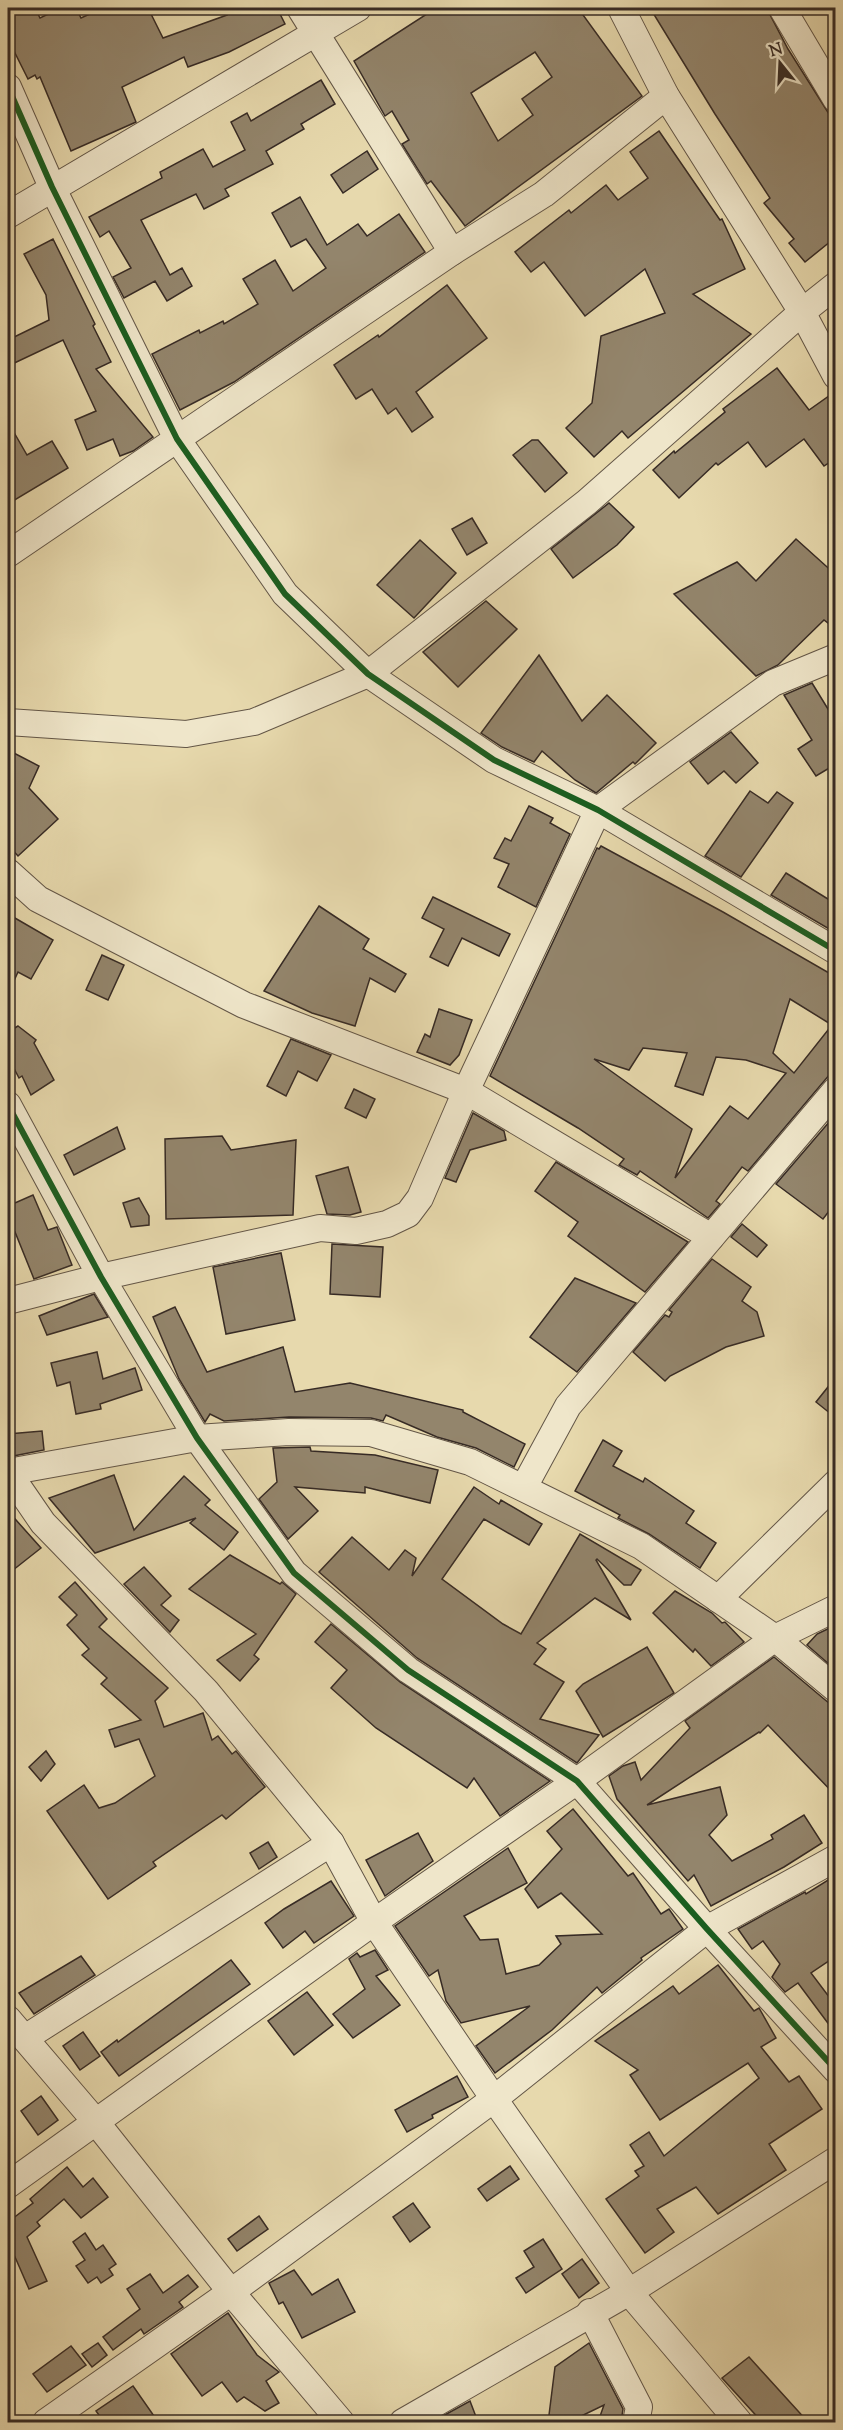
<svg xmlns="http://www.w3.org/2000/svg" width="843" height="2430" font-family="'Sorts Mill Goudy',serif">
  <style>
    .building { fill: #93856c; stroke: #372b25; stroke-width: 1.5; fill-rule: evenodd }
    .lines { fill: none; stroke-linecap: round; stroke-linejoin: round }
    .minor-casing { stroke: #635647; stroke-width: 28 }
    .minor { stroke: #efe6ca; stroke-width: 26 }
    .cycleway-casing { stroke: #efe6ca; stroke-width: 10 }
    .cycleway { stroke: #1b5e20; stroke-width: 6 }
  </style>
  <rect width="100%" height="100%" fill="#e7d9ad"/>
  <filter id="stains"><feTurbulence type="fractalNoise" baseFrequency=".00333" numOctaves="4"/><feColorMatrix values="0 0 0 0 .2 0 0 0 0 .09 0 0 0 0 .02 0 0 0 .5 -.17"/></filter>
  <radialGradient id="worn" r=".72"><stop offset=".6" stop-color="#630" stop-opacity="0"/><stop offset="1" stop-color="#630" stop-opacity=".3"/></radialGradient>
  <g class="building">
    <polygon points="8,8 35,8 40,18 61,8 76,8 81,18 103,8 148,8 163,38 227,15 223,8 277,8 285,24 229,52 188,67 184,57 122,87 136,122 71,151 40,77 37,79 35,75 28,79 8,39"/>
    <path d="M436,8H578L642,96L465,226L431,181L427,184L402,144L409,140L392,111L385,116L354,61ZM535,52L552,77L522,99L533,115L498,141L471,93Z"/>
    <polygon points="650,8 767,9 788,49 836,125 836,237 805,262 789,243 794,239 764,203 770,198 715,114"/>
    <polygon points="321,80 335,104 301,124 304,129 266,151 273,164 225,189 229,196 204,209 196,194 141,220 170,275 182,268 192,286 167,301 155,281 124,298 113,277 131,268 109,231 100,237 89,217 162,178 160,172 203,149 213,167 245,150 231,122 247,113 251,121"/>
    <polygon points="659,131 720,220 722,219 745,269 693,294 751,334 628,438 622,431 594,457 566,428 592,403 601,336 665,313 645,269 585,316 544,262 531,272 515,252 569,210 571,213 606,185 618,200 648,178 630,152"/>
    <polygon points="367,151 378,169 343,193 331,175"/>
    <polygon points="300,197 327,245 358,224 367,236 399,214 425,252 234,382 180,410 152,354 199,330 200,333 223,321 224,324 258,304 243,279 275,260 293,291 326,268 306,239 291,247 272,213"/>
    <polygon points="53,239 95,324 93,326 111,362 96,369 153,437 133,451 120,456 113,439 87,450 75,420 96,411 63,340 8,366 8,340 49,320 46,295 24,254"/>
    <polygon points="447,285 487,338 416,392 433,417 412,432 396,408 388,414 372,389 356,399 334,365 378,335 379,337"/>
    <polygon points="777,368 809,410 836,391 836,458 824,466 804,439 766,467 748,442 718,465 716,463 679,498 653,470 674,451 675,453 725,412 723,409"/>
    <polygon points="8,422 27,455 52,441 68,468 8,504"/>
    <polygon points="532,440 538,440 567,473 545,492 513,455"/>
    <polygon points="609,503 634,527 617,545 573,578 551,549"/>
    <polygon points="472,518 487,543 467,555 452,529"/>
    <polygon points="796,539 836,575 836,616 828,623 824,620 778,665 756,676 674,594 737,562 756,581"/>
    <polygon points="420,540 456,573 414,618 377,585"/>
    <polygon points="486,601 517,629 458,687 423,652"/>
    <polygon points="539,655 582,721 607,695 656,743 635,764 633,762 596,793 575,780 542,751 534,762 502,747 481,733"/>
    <polygon points="812,683 836,722 836,764 816,776 798,749 812,740 784,695"/>
    <polygon points="731,732 758,763 736,783 724,771 708,784 690,762"/>
    <polygon points="8,750 39,766 29,788 58,819 18,856 8,845"/>
    <polygon points="750,791 768,803 777,792 793,803 741,877 705,856"/>
    <polygon points="529,806 553,818 550,823 570,834 536,907 498,887 509,864 494,858 505,838 511,841"/>
    <path d="M601,846L723,912L836,977V1067L748,1171L742,1167L716,1201L720,1204L708,1218L640,1171L637,1175L619,1165L624,1159L578,1128L490,1076L597,848L599,849ZM790,999L832,1025L794,1073L773,1053ZM643,1048L687,1053L675,1086L703,1095L716,1057L746,1060L786,1073L748,1119L730,1106L675,1178L692,1129L594,1059L629,1070Z"/>
    <polygon points="786,873 836,904 836,933 771,895"/>
    <polygon points="433,897 510,934 499,956 462,938 448,966 430,957 444,929 422,918"/>
    <polygon points="319,906 369,939 363,949 406,974 395,992 370,978 355,1026 312,1013 264,991"/>
    <polygon points="8,914 53,940 31,979 18,972 8,994"/>
    <polygon points="102,955 124,965 108,1000 86,990"/>
    <polygon points="439,1009 472,1020 459,1055 450,1065 417,1052 425,1034 430,1037"/>
    <polygon points="18,1026 36,1040 34,1043 54,1080 31,1095 22,1076 19,1078 8,1057 8,1032"/>
    <polygon points="291,1039 331,1055 317,1081 298,1071 286,1096 267,1086"/>
    <polygon points="354,1089 375,1099 366,1118 345,1108"/>
    <polygon points="473,1113 504,1131 506,1140 470,1150 456,1182 445,1178"/>
    <polygon points="836,1114 836,1202 823,1219 776,1184"/>
    <polygon points="117,1127 125,1149 74,1175 64,1155"/>
    <polygon points="222,1136 231,1150 296,1140 293,1215 166,1219 165,1139"/>
    <polygon points="556,1162 688,1242 645,1292 568,1236 578,1222 535,1191"/>
    <polygon points="348,1167 361,1212 350,1215 327,1214 316,1176"/>
    <polygon points="33,1195 48,1230 57,1227 72,1265 34,1279 15,1232 12,1233 8,1223 8,1206"/>
    <polygon points="139,1198 149,1216 149,1225 131,1227 123,1203"/>
    <polygon points="742,1224 767,1245 757,1257 731,1237"/>
    <polygon points="332,1244 383,1247 380,1297 330,1294"/>
    <polygon points="281,1253 295,1320 226,1334 213,1267"/>
    <polygon points="712,1259 751,1287 742,1301 757,1312 764,1336 726,1347 670,1376 665,1381 633,1352 665,1315 669,1317 672,1312 669,1310"/>
    <polygon points="575,1278 636,1303 577,1372 530,1337"/>
    <polygon points="94,1294 108,1317 47,1335 39,1316"/>
    <polygon points="175,1307 207,1372 283,1347 295,1392 350,1383 463,1410 463,1412 525,1444 514,1467 476,1448 437,1437 386,1415 383,1421 371,1418 289,1417 224,1421 210,1414 205,1422 179,1379 153,1317"/>
    <polygon points="97,1352 103,1379 135,1368 142,1390 100,1404 101,1409 76,1414 70,1382 57,1386 51,1363"/>
    <polygon points="836,1377 836,1418 816,1402"/>
    <polygon points="42,1431 44,1450 8,1457 8,1434"/>
    <polygon points="603,1440 622,1451 613,1466 643,1482 645,1478 694,1511 686,1523 716,1543 700,1568 649,1534 618,1518 620,1515 575,1491"/>
    <polygon points="310,1447 311,1451 375,1455 438,1470 430,1503 365,1487 365,1493 295,1487 318,1511 288,1539 259,1499 277,1482 273,1448"/>
    <polygon points="114,1475 134,1530 184,1476 210,1500 205,1505 238,1532 224,1550 190,1523 196,1518 95,1553 49,1498"/>
    <polygon points="474,1487 499,1504 501,1500 542,1524 529,1545 484,1519 442,1579 503,1624 521,1634 580,1534 641,1570 631,1585 624,1585 597,1559 596,1560 631,1620 595,1598 537,1643 546,1649 534,1664 564,1682 540,1719 599,1735 577,1763 417,1658 319,1572 352,1537 389,1570 405,1550 416,1558 412,1576"/>
    <polygon points="8,1511 41,1548 8,1574"/>
    <polygon points="230,1555 280,1584 282,1582 296,1594 254,1655 259,1659 240,1681 217,1660 256,1634 189,1589"/>
    <polygon points="144,1567 171,1596 161,1605 179,1620 170,1632 124,1584"/>
    <polygon points="75,1582 107,1619 99,1627 168,1688 155,1701 164,1727 203,1713 212,1740 218,1736 232,1754 236,1751 265,1787 226,1819 222,1815 153,1862 156,1866 108,1899 47,1811 84,1785 99,1808 115,1803 155,1776 139,1739 115,1747 109,1730 141,1720 101,1684 107,1678 82,1655 89,1649 67,1625 77,1615 59,1597"/>
    <polygon points="675,1591 712,1613 722,1623 725,1622 744,1642 711,1666 695,1649 693,1652 653,1613"/>
    <polygon points="331,1624 400,1682 550,1781 500,1816 474,1778 467,1788 376,1728 331,1688 347,1670 315,1642"/>
    <polygon points="836,1625 836,1659 830,1665 807,1645 817,1634"/>
    <polygon points="647,1647 674,1693 603,1737 576,1691 583,1684"/>
    <polygon points="774,1657 836,1709 836,1796 768,1725 760,1733 759,1732 647,1805 720,1787 727,1815 709,1835 732,1861 773,1839 771,1835 804,1815 822,1843 784,1867 711,1906 694,1875 688,1881 617,1799 609,1776 623,1766 635,1762 641,1780 690,1728 685,1721"/>
    <polygon points="46,1751 55,1764 41,1781 29,1767"/>
    <polygon points="573,1809 628,1876 633,1873 661,1914 669,1909 683,1929 641,1958 642,1960 602,1993 597,1987 552,2030 495,2073 476,2046 530,2006 461,2023 446,2001 438,1970 429,1976 395,1926 508,1848 527,1883 464,1916 480,1940 498,1939 506,1974 539,1965 561,1944 556,1936 602,1934 561,1893 538,1908 525,1889 562,1849 547,1831"/>
    <polygon points="418,1833 433,1861 385,1896 366,1860"/>
    <polygon points="268,1842 277,1857 259,1869 250,1853"/>
    <polygon points="836,1875 836,1956 811,1973 836,2006 836,2034 798,1983 785,1992 778,1984 772,1977 780,1964 763,1941 752,1949 738,1929 805,1892 806,1894"/>
    <polygon points="331,1881 354,1916 314,1943 305,1931 283,1948 265,1923 284,1909"/>
    <polygon points="375,1950 388,1970 376,1976 400,2005 353,2038 333,2014 365,1989 349,1959 357,1953 360,1957"/>
    <polygon points="81,1956 95,1975 34,2014 19,1993"/>
    <polygon points="231,1960 250,1984 119,2076 101,2052 117,2040 118,2042"/>
    <polygon points="718,1965 754,2011 759,2008 776,2038 761,2047 789,2082 799,2076 822,2109 769,2144 786,2170 718,2214 696,2187 657,2209 674,2232 645,2253 606,2199 639,2176 635,2171 644,2166 630,2145 649,2132 664,2156 759,2078 748,2063 660,2120 630,2075 638,2070 595,2041 673,1986 679,1994"/>
    <polygon points="307,1992 333,2025 294,2055 268,2021"/>
    <polygon points="83,2032 100,2056 80,2070 63,2046"/>
    <polygon points="457,2076 468,2097 432,2115 433,2118 407,2132 395,2110"/>
    <polygon points="41,2096 58,2120 38,2135 21,2111"/>
    <polygon points="510,2166 519,2179 487,2201 478,2189"/>
    <polygon points="67,2167 83,2187 93,2178 108,2197 81,2218 64,2199 37,2222 40,2226 27,2237 47,2281 29,2289 15,2257 8,2264 8,2222 33,2203 30,2199"/>
    <polygon points="413,2203 430,2227 410,2242 393,2217"/>
    <polygon points="259,2216 268,2229 237,2251 228,2239"/>
    <polygon points="85,2233 96,2250 103,2245 116,2264 109,2269 113,2275 101,2283 97,2277 88,2283 76,2266 85,2260 73,2242"/>
    <polygon points="543,2239 562,2269 526,2293 516,2278 534,2267 524,2251"/>
    <polygon points="582,2259 599,2283 579,2298 562,2274"/>
    <polygon points="294,2270 312,2295 338,2279 355,2312 302,2338 283,2302 279,2304 269,2283"/>
    <polygon points="150,2274 163,2293 188,2275 198,2287 179,2302 183,2307 144,2334 141,2329 113,2350 103,2337 140,2309 127,2289"/>
    <polygon points="228,2313 257,2355 279,2372 266,2381 279,2403 265,2411 244,2397 237,2402 222,2382 202,2396 171,2354"/>
    <polygon points="98,2343 107,2355 92,2367 82,2354"/>
    <polygon points="589,2343 623,2409 621,2422 598,2422 604,2405 569,2422 562,2422 549,2415 555,2367"/>
    <polygon points="71,2346 86,2365 47,2392 33,2374"/>
    <polygon points="749,2357 808,2422 762,2422 722,2378"/>
    <polygon points="133,2386 154,2416 144,2422 104,2422 96,2411"/>
    <polygon points="470,2401 478,2422 432,2422"/>
  </g>
  <g class="lines">
    <defs>
      <g id="minor">
        <polyline points="300,8 452,252"/>
        <polyline points="621,8 666,96 802,312 836,376"/>
        <polyline points="782,8 836,99"/>
        <polyline points="8,87 52,187 177,439 285,594 368,674 494,760 598,810 836,951"/>
        <polyline points="8,215 358,8"/>
        <polyline points="8,554 452,252 544,194 666,96"/>
        <polyline points="8,722 186,734 254,722 368,674 587,502 802,312 836,285"/>
        <polyline points="8,872 38,899 244,1005 466,1091 711,1237"/>
        <polyline points="8,1105 101,1277 197,1438 294,1573 408,1670 577,1781 707,1929 836,2070"/>
        <polyline points="8,1301 101,1277 320,1228 356,1231 387,1224 408,1214 420,1198 466,1091 598,810 773,683 836,657"/>
        <polyline points="8,1472 43,1523 206,1691 331,1843 374,1922 494,2099 629,2292 739,2422"/>
        <polyline points="8,1472 197,1438 289,1432 371,1433 470,1462 641,1546 775,1638 836,1689"/>
        <polyline points="524,1487 568,1406 836,1090"/>
        <polyline points="718,1599 836,1483"/>
        <polyline points="8,2019 96,2122 231,2292 341,2422"/>
        <polyline points="25,2038 331,1843"/>
        <polyline points="8,2185 374,1922 577,1781 775,1638 836,1608"/>
        <polyline points="590,2312 639,2407 636,2422"/>
        <polyline points="46,2422 231,2292 494,2099 707,1929 836,1858"/>
        <polyline points="403,2422 629,2292 836,2160"/>
      </g>
    </defs>
    <use href="#minor" class="minor-casing"/>
    <use href="#minor" class="minor"/>
    <defs>
      <g id="cycleway">
        <polyline points="8,87 52,187 177,439 285,594 368,674 494,760 598,810 836,951"/>
        <polyline points="8,1105 101,1277 197,1438 294,1573 408,1670 577,1781 707,1929 836,2070"/>
      </g>
    </defs>
    <use href="#cycleway" class="cycleway-casing"/>
    <use href="#cycleway" class="cycleway"/>
  </g>
  <rect width="843" height="2430" fill="none" stroke="#e7d9ad" stroke-width="30"/>
  <rect x="9" y="9" width="825" height="2412" fill="none" stroke="#372b25" stroke-width="3"/>
  <rect x="15" y="15" width="813" height="2400" fill="none" stroke="#372b25" stroke-width="1.5"/>
  <g transform="translate(780 63) rotate(342)" stroke="#efe6ca" stroke-width="4.5" paint-order="stroke">
  <path d="M0-4.5L10 22L0 15L-10 22Z" fill="#372b25"/>
  <text y="-9" font-size="16" font-weight="bold" text-anchor="middle" fill="#372b25">N</text>
  </g>
  <rect width="100%" height="100%" filter="url(#stains)"/>
  <rect width="100%" height="100%" fill="url(#worn)"/>
</svg>
